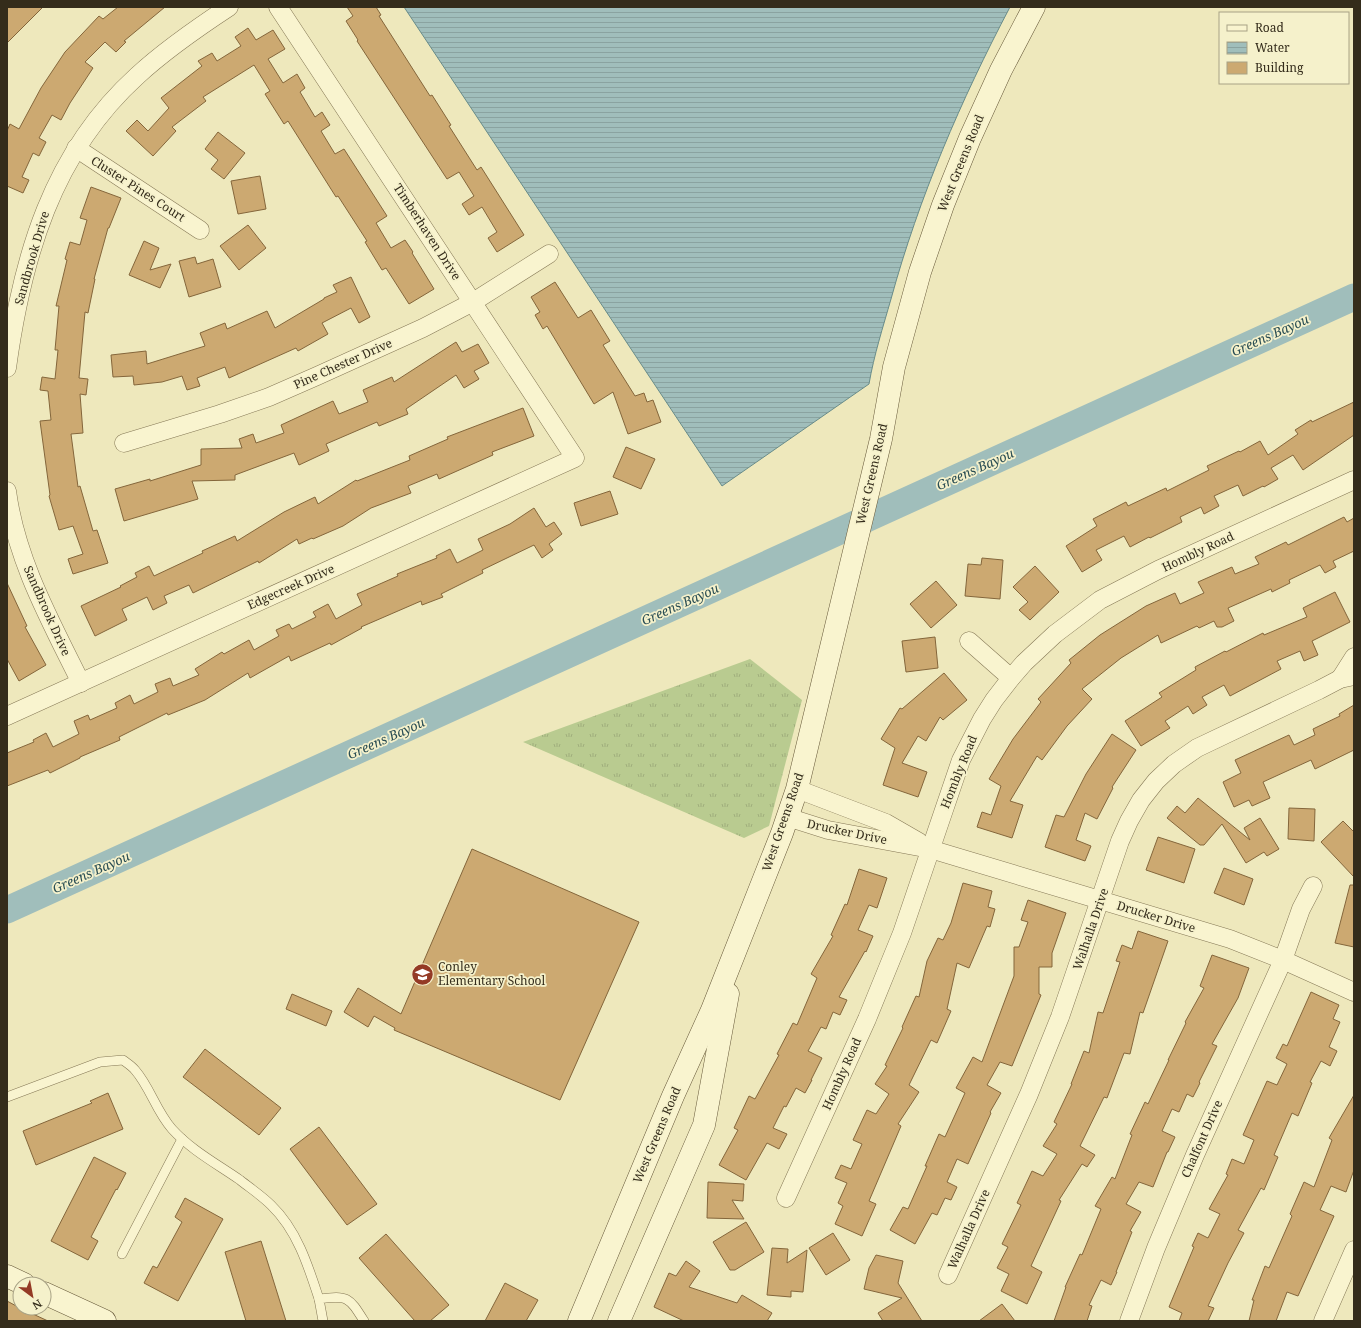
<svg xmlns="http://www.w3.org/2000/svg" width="1361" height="1328" font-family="'Noto Serif',serif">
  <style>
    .grass { fill: url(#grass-tufts) }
    .water { fill: url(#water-rules); stroke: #688c8a }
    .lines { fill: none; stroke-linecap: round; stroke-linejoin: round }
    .river { stroke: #a0bebb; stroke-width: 27 }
    .building { fill: #cca971; stroke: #84663b }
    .service-casing { stroke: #857856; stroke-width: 10 }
    .minor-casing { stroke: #857856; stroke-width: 19 }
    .secondary-casing { stroke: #665839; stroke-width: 23 }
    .service { stroke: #f9f4cf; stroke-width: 9 }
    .minor { stroke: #f9f4cf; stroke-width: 18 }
    .secondary { stroke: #f9f4cf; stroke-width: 22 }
    .labels { text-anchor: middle; stroke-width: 3.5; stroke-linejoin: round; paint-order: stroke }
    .street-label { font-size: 12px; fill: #342c1b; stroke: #f5f1cb }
    .poi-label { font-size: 12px; fill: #342c1b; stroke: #f5f1cb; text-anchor: start }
    .water-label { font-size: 13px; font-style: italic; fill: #2a4e54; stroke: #f5f1cb }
  </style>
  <defs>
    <pattern id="grass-tufts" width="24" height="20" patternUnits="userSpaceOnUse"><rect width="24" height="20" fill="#b9cb90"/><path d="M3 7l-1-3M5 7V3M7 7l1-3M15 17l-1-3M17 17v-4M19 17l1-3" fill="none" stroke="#a0ae7c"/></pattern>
    <pattern id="water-rules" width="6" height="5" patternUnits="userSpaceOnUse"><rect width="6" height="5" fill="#a0bebb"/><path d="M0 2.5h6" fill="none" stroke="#8aa3a0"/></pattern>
  </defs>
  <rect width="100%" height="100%" fill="#eee8bc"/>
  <polygon class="grass" points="750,659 802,700 769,826 744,838 523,742"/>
  <path class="water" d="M404,7H1010C961,100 919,197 891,299C883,327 874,355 869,384L722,486Z"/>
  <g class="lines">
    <polyline class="river" points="7,910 1354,297"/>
  </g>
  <g class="building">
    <polygon points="7,7 43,7 7,43"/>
    <polygon points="118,7 165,7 124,41 126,42 116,52 105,42 85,62 93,68 70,103 61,120 52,115 39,138 46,142 39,156 33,153 22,177 29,180 23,193 7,186 7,131 10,124 19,129 41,88 65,52 99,16 103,19"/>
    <polygon points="347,7 376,7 381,15 379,16 430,96 432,95 451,125 449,126 477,170 481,167 524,235 497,252 488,238 497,232 482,207 469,215 462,204 474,196 459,172 447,179 357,41 358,40 346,21 353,16"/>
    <polygon points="248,28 256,40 273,30 285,49 268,59 283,83 297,74 305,88 300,92 315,117 322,112 330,125 321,131 335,154 344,149 387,216 376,223 391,248 405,240 413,252 412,253 434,289 409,304 386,268 382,270 365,242 367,241 338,196 336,197 288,121 284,124 265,94 270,91 254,65 203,97 206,101 172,127 176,131 153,156 126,131 137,120 148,131 169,108 161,98 202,66 198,61 212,53 217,61 241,46 235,37"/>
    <polygon points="218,132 245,153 224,179 211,169 218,160 205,149"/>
    <polygon points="260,176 266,209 238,214 231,181"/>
    <polygon points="91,187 121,198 109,228 108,228 94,279 95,279 88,313 85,312 79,378 88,379 86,395 80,394 83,433 71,434 78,487 80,486 93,531 97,530 108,563 73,574 68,559 83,554 73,526 59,530 49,496 50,495 40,421 51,420 48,391 40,390 42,377 55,379 58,350 55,350 59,306 56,306 67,260 65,259 70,242 80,245 87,220 80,218"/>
    <polygon points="248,225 266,248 239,270 220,246"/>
    <polygon points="144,241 159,248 150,270 171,264 160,288 129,275"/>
    <polygon points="195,257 197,264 213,259 221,287 189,297 179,261"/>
    <polygon points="351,277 370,317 359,323 351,308 322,323 328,334 298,351 296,348 229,378 225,367 197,378 200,386 187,390 182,376 162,382 134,385 133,376 113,377 111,355 146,351 147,364 205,346 200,333 225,323 227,329 267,311 275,328 324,299 324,298 337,292 333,285"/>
    <polygon points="555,282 578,318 591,310 610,341 603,345 635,396 644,393 647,402 653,400 661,422 628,434 613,392 594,404 547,326 543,329 535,315 540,312 531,297"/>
    <polygon points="456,342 462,352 478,344 489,363 474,371 479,379 464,388 456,375 406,409 408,414 379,426 377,422 326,444 329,451 299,465 294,453 235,475 235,480 192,481 198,499 124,521 115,489 150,479 150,481 201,465 201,449 242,448 239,439 253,434 256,443 284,433 281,425 333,401 339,414 368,402 363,390 392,377 394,382"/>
    <polygon points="1354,402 1354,435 1303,470 1293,455 1271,468 1278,479 1264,487 1263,486 1243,496 1238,485 1214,496 1219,506 1204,514 1201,507 1180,517 1182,522 1150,538 1149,537 1130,547 1124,536 1096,550 1102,560 1082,572 1066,546 1097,526 1093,519 1126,502 1128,506 1166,488 1167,491 1209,470 1207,466 1239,451 1240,452 1260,441 1268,455 1298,434 1295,430 1311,420 1312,422"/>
    <polygon points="523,408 534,436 492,452 493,455 439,479 437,474 408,486 411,493 371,508 343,526 313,539 312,538 299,544 297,539 259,563 258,561 193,593 189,585 164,596 167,603 153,610 147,597 122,609 127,620 95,636 81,606 121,587 120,586 137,577 135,573 149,566 154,576 203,553 202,551 235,536 237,541 284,512 315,497 318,504 356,480 357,481 410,460 409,456 448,439 447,437"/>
    <polygon points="626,447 655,459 641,489 613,477"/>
    <polygon points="610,491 618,514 581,526 574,503"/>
    <polygon points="534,508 546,527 554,522 562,534 549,544 553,550 542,558 534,545 482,570 483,573 441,594 443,597 422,605 421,601 361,627 362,628 331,645 330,643 291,661 289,656 250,678 248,673 205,700 168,715 167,713 119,737 120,740 80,757 80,758 50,773 48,770 7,786 7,753 34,742 33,740 46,733 53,747 79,734 74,721 88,715 90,720 117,708 115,703 130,695 134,704 158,692 155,684 170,678 173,686 199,675 195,669 222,652 224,654 249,640 254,650 279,636 276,630 289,624 292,629 316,617 313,612 328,604 336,619 362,605 357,594 398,576 397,574 437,558 436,556 450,549 457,563 483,550 478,539 510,524"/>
    <polygon points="1344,517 1347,522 1354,518 1354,551 1333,561 1336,567 1325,573 1320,565 1289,580 1290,583 1272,592 1271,589 1228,608 1234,621 1222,627 1217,627 1214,621 1199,628 1197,626 1161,643 1158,635 1121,658 1082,689 1092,699 1067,726 1042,760 1037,756 1010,801 1023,805 1012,838 977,827 982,812 991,815 1001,786 989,779 1013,739 1041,702 1038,699 1071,663 1069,660 1100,635 1146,606 1175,593 1180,604 1204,593 1198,582 1232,567 1235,574 1259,564 1255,557 1286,542 1288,545"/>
    <polygon points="982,558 1003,560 1000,599 965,596 968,564 981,565"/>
    <polygon points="1035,566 1059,592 1030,620 1019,610 1028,602 1013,587"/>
    <polygon points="936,581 957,605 931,628 910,604"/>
    <polygon points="7,583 27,626 25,627 46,665 19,681 7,659"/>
    <polygon points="1335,592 1350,622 1312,641 1318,655 1304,661 1300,651 1277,661 1281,669 1230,696 1224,685 1202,697 1207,705 1193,714 1188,706 1165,721 1170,728 1141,746 1125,721 1162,697 1159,693 1196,670 1195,667 1225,651 1226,652 1263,633 1264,635 1307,617 1303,608"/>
    <polygon points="935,637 938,668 906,672 902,641"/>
    <polygon points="944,673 967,700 943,720 940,717 926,741 918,736 902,763 927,772 918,797 883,785 895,748 881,739 900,708 902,709"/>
    <polygon points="1354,705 1354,750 1315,769 1311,760 1263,782 1270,798 1252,806 1249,800 1234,807 1223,782 1241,773 1235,760 1289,735 1294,745 1315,735 1313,729 1340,716 1339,714"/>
    <polygon points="1112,734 1136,750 1112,787 1113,788 1097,819 1085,813 1076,840 1091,846 1085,861 1045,847 1056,815 1064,817 1086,774"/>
    <polygon points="1198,798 1250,840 1244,828 1260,818 1279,849 1267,856 1264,852 1246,863 1222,824 1204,845 1200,845 1167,818 1177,806 1185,813"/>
    <polygon points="1289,808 1315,809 1314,841 1288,839"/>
    <polygon points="1343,821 1354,832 1354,877 1321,842"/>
    <polygon points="1158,837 1195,849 1184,883 1146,870"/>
    <polygon points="472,849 639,922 560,1100 394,1030 395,1028 374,1016 368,1027 344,1012 358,988 401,1014"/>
    <polygon points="1224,868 1253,879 1244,905 1214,893"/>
    <polygon points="859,869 887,878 877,908 869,905 858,930 873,936 866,952 865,951 839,997 847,1000 840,1015 833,1012 826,1029 821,1027 808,1051 822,1058 811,1080 812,1080 805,1093 796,1088 786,1107 784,1106 773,1128 787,1134 779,1149 767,1143 746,1180 719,1165 738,1130 734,1128 749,1096 755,1099 779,1055 777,1054 793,1023 797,1025 817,978 811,974 833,936 831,935 845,904 847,905"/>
    <polygon points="963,883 992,891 988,907 995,909 990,927 987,926 969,968 957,963 947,1009 951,1011 937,1043 931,1040 909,1085 919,1092 898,1124 901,1126 869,1201 876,1204 862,1236 835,1224 843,1206 838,1203 847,1183 835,1178 841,1165 851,1169 862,1144 853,1140 867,1110 876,1114 889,1094 875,1084 887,1066 885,1065 903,1028 902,1027 916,996 919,997 927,961 938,938 943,940 951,923"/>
    <polygon points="1350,885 1354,885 1354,947 1335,943"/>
    <polygon points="1028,900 1066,913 1052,953 1052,967 1039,967 1039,994 1041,995 1012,1066 1000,1062 987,1085 1001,1093 990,1112 991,1113 968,1164 957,1159 947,1182 957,1187 951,1200 945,1198 937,1215 932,1213 915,1244 890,1230 903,1207 908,1209 927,1166 925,1166 939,1134 945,1137 965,1093 956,1088 973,1057 982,1062 1014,976 1014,947 1019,947 1028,922 1021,920"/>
    <polygon points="1138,931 1168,941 1143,1013 1140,1012 1130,1054 1124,1053 1107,1098 1104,1097 1080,1146 1095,1155 1087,1167 1082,1164 1059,1200 1061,1201 1031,1266 1042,1272 1027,1304 1001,1291 1009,1274 997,1268 1008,1247 1002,1244 1021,1205 1017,1203 1032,1171 1043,1176 1057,1154 1043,1146 1057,1124 1054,1122 1072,1084 1071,1084 1084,1051 1089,1053 1098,1012 1103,1013 1120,962 1116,961 1122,945 1132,949"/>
    <polygon points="1212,955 1249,968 1238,998 1212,1044 1217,1046 1199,1082 1200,1083 1193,1097 1187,1094 1179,1112 1172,1109 1162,1131 1175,1137 1168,1152 1167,1152 1153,1187 1139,1182 1126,1204 1141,1212 1130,1231 1132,1232 1116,1272 1117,1272 1111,1285 1101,1280 1089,1305 1092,1306 1087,1321 1054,1321 1066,1287 1065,1287 1080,1254 1082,1255 1101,1209 1095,1206 1112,1177 1115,1179 1132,1135 1130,1134 1145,1102 1148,1104 1169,1060 1168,1060 1186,1023 1185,1022 1204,988 1200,986"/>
    <polygon points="1311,992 1339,1005 1333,1019 1340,1022 1329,1047 1337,1051 1330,1066 1321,1061 1310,1082 1312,1083 1298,1116 1292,1113 1274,1155 1278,1157 1264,1190 1261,1188 1238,1230 1244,1233 1228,1263 1208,1306 1214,1308 1208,1321 1179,1321 1182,1313 1169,1307 1194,1247 1192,1246 1198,1233 1208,1238 1220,1214 1209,1209 1228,1175 1226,1174 1232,1159 1244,1164 1254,1140 1243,1135 1267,1081 1277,1085 1287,1064 1276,1058 1283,1044 1287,1046"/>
    <polygon points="292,994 332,1011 326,1026 286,1009"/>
    <polygon points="205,1049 281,1108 259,1135 183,1077"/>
    <polygon points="108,1093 123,1129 36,1165 23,1131 92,1103 90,1101"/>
    <polygon points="1354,1095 1354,1170 1346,1192 1331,1186 1320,1210 1334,1216 1298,1296 1287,1292 1276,1321 1249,1321 1254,1300 1252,1300 1265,1266 1269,1268 1292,1216 1290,1214 1304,1182 1314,1187 1332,1140 1329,1138"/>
    <polygon points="319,1127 377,1204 347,1225 290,1149"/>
    <polygon points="94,1157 126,1173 117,1190 116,1189 91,1237 98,1241 88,1260 51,1241"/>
    <polygon points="708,1182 744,1184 743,1201 732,1200 744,1219 707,1218"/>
    <polygon points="185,1198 223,1219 178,1301 144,1283 153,1266 157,1268 182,1222 175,1217"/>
    <polygon points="746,1222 764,1252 735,1270 730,1270 713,1242"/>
    <polygon points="833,1233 850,1260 826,1275 809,1248"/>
    <polygon points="386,1234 449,1305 430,1321 415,1321 359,1258"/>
    <polygon points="261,1241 286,1321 246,1321 225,1252"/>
    <polygon points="772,1248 788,1249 787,1263 807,1250 803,1292 791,1291 791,1297 767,1295"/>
    <polygon points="876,1255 903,1261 898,1283 922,1321 883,1321 878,1313 902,1298 864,1289 869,1268"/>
    <polygon points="686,1261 700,1271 689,1287 737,1303 742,1295 772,1313 767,1321 684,1321 654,1307 669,1273 676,1276"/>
    <polygon points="505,1283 538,1300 526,1321 485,1321"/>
    <polygon points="7,1301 20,1308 48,1321 7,1321"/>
    <polygon points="1002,1304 1015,1321 979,1321"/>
  </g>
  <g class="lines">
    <defs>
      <g id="service">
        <path d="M7,1097L100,1062L123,1060C127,1063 132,1066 135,1070C150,1087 156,1111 172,1129C191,1150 217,1164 240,1180C250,1188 262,1196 271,1205C297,1230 308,1265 319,1299"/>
        <polyline points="122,1254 182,1139"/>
        <path d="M323,1321L319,1299C348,1295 349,1297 364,1321"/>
      </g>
      <g id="minor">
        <polyline points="76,148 200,230"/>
        <path d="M7,368C22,258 52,153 137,76C165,50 197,28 229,7"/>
        <polyline points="124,443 220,414 269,397 317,376 423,328 473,302 549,254"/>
        <path d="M7,491C16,560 51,622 81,683"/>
        <polyline points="969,641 1011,678"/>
        <polyline points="1340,679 1354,657"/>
        <polyline points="7,716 575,458 278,7"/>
        <polyline points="797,789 886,823 919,842"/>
        <polyline points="787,817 828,830 930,849 1230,939 1283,960 1354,992"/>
        <polyline points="786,1198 867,1019 902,933 961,760 982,719 994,700 1011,678 1024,663 1055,634 1100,600 1158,570 1354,480"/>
        <polyline points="948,1275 1029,1094 1060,1017 1120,841 1129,821 1141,800 1156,781 1174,764 1197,748 1319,690 1340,679 1354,676"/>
        <polyline points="1129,1321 1156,1248 1195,1155 1283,960 1301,909 1313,886"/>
        <polyline points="1323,1321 1354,1250"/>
      </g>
      <g id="secondary">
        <polyline points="7,1276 24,1284"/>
        <polyline points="44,1293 105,1321"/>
        <polyline points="579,1321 673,1096 712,1010 782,833 797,789 881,439 894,367 920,272 943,205 970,138 1001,70 1034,7"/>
        <polyline points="619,1321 704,1125 728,994"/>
      </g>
    </defs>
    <use href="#service" class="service-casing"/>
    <use href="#minor" class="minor-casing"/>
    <use href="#secondary" class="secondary-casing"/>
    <use href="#service" class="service"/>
    <use href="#minor" class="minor"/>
    <use href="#secondary" class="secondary"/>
  </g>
  <defs>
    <symbol id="school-disc" viewBox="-11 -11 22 22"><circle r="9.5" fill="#943a25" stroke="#f5f1cb"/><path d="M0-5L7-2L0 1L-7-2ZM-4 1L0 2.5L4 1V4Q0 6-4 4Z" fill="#fff"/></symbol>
  </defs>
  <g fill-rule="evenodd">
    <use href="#school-disc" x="410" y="962" width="25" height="25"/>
  </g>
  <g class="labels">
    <g class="street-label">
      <text transform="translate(961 163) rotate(-68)" y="4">West Greens Road</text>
      <text transform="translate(138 189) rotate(33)" y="4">Cluster Pines Court</text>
      <text transform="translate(427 232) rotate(57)" y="4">Timberhaven Drive</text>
      <text transform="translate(32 258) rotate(-74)" y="4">Sandbrook Drive</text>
      <text transform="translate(343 364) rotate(-24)" y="4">Pine Chester Drive</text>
      <text transform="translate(872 474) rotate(-77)" y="4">West Greens Road</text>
      <text transform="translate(1198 552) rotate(-25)" y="4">Hombly Road</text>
      <text transform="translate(291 587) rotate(-24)" y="4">Edgecreek Drive</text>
      <text transform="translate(47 611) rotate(66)" y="4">Sandbrook Drive</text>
      <text transform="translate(959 772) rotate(-68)" y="4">Hombly Road</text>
      <text transform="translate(783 822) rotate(-71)" y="4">West Greens Road</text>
      <text transform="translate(847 832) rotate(12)" y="4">Drucker Drive</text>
      <text transform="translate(1156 917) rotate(17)" y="4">Drucker Drive</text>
      <text transform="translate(1091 929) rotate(-71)" y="4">Walhalla Drive</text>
      <text transform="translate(842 1074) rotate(-66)" y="4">Hombly Road</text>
      <text transform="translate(657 1135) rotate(-67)" y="4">West Greens Road</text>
      <text transform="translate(1202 1139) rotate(-66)" y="4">Chalfont Drive</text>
      <text transform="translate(969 1229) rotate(-66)" y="4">Walhalla Drive</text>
    </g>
    <g class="poi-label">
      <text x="438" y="971">Conley<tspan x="438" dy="14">Elementary School</tspan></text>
    </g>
    <g class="water-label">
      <text transform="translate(1270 335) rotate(-24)" y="5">Greens Bayou</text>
      <text transform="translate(975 469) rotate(-24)" y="5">Greens Bayou</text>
      <text transform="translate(680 604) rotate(-24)" y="5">Greens Bayou</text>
      <text transform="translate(386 738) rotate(-24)" y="5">Greens Bayou</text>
      <text transform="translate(91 872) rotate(-24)" y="5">Greens Bayou</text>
    </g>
  </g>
  <rect width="1361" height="1328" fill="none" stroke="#342c1b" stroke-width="16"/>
  <rect x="1219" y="12" width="130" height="72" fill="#f5f1cb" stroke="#a8a285"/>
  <rect x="1227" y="25" width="20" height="6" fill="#f9f4cf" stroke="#a8a285"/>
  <text x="1255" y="32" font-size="12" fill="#342c1b">Road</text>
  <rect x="1227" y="42" width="20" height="12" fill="url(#water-rules)" stroke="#a8a285"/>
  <text x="1255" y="52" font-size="12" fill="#342c1b">Water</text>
  <rect x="1227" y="62" width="20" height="12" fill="#cca971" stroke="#a8a285"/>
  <text x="1255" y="72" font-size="12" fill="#342c1b">Building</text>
  <g transform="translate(32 1296) rotate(148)"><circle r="19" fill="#f5f1cb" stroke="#a8a285"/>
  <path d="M0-3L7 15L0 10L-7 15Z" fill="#943a25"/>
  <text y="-6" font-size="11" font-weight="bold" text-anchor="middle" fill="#342c1b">N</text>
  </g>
</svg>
